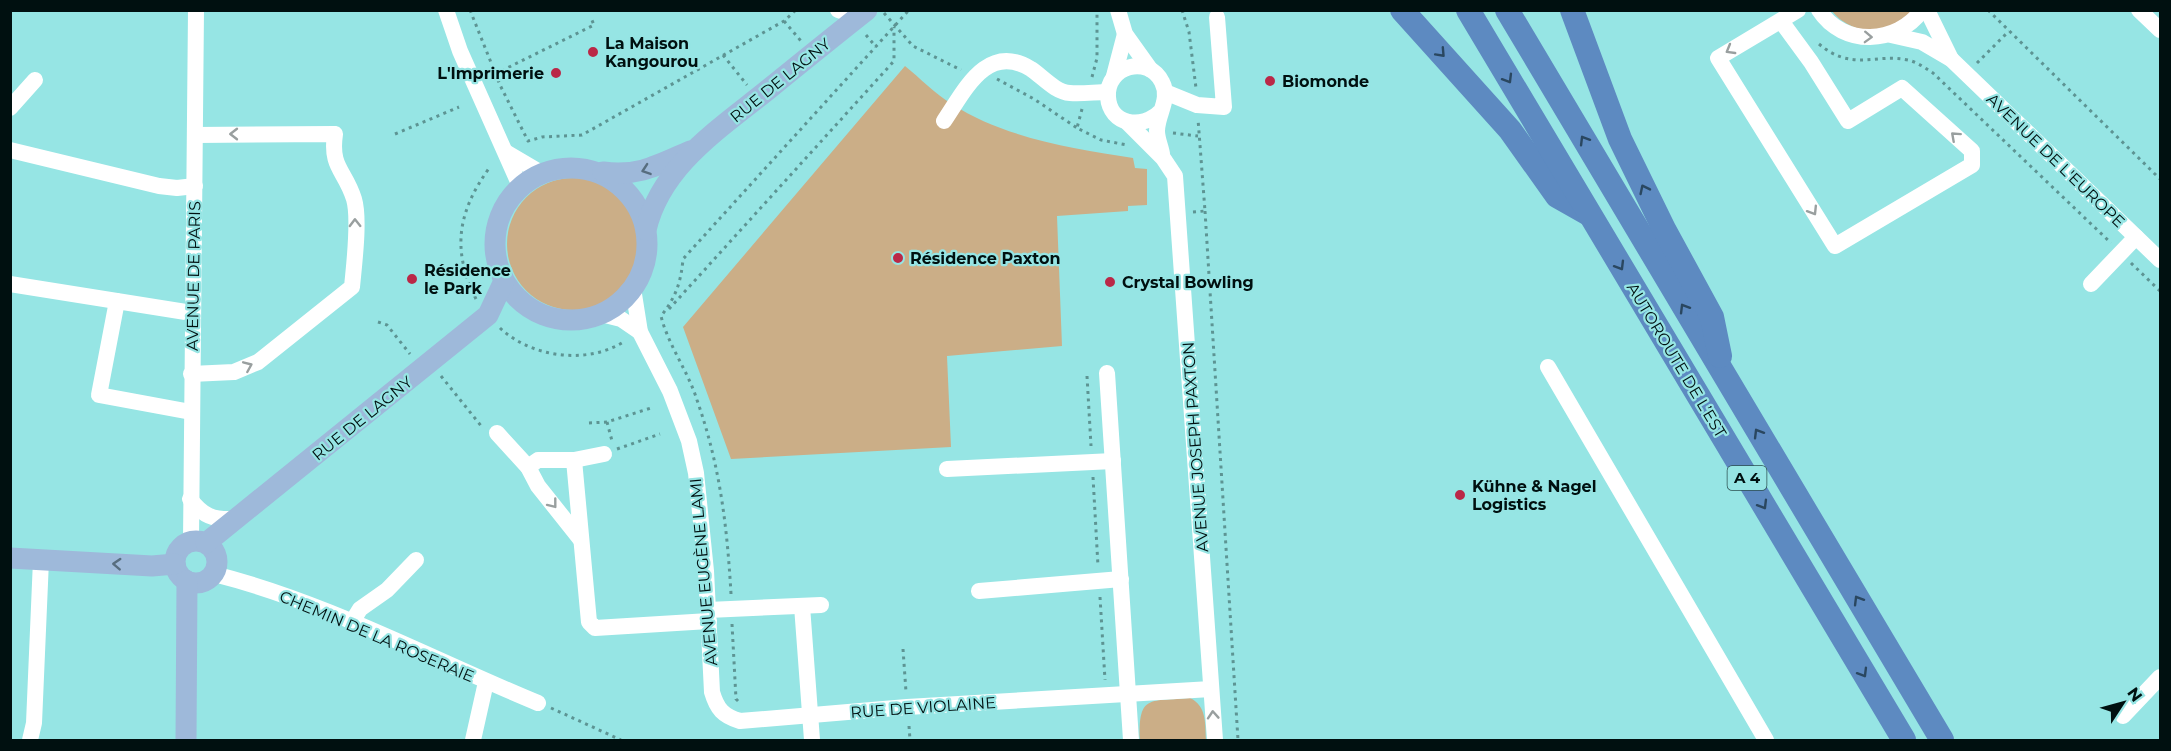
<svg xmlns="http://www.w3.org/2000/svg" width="2171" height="751" font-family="Montserrat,sans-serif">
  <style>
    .green { fill: #cbae87 }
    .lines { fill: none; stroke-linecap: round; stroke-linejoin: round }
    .path { stroke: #5d9493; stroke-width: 3; stroke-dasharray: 3 4.5; stroke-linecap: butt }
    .minor { stroke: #fff; stroke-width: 16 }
    .major { stroke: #9eb9da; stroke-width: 21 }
    .highway { stroke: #5d8ac1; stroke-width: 24 }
    .oneway { stroke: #999f9f }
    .oneway2 { stroke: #2a4760 }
    .oneway3 { stroke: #576d7f }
    .poi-dot { fill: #ba2847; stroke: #96e5e4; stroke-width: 2 }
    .labels { text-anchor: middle; stroke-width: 4.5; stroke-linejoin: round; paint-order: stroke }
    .shield { fill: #96e5e4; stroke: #2d5050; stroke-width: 1.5 }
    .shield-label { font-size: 15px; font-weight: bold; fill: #001010 }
    .poi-label { font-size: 16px; font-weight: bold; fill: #001010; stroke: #96e5e4; text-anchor: start }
    .street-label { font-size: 16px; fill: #001010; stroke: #96e5e4 }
  </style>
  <rect width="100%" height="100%" fill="#96e5e4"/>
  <g class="green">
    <path d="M1832,11H1913C1905,16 1897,24 1889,28C1871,37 1843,26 1832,11Z"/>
    <path d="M905,66C920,78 935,94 952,104C1004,138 1074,149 1133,158L1135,168L1147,169V205L1128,206V211L1057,216L1062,346L947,356L951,447L731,459L683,327Z"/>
    <circle cx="573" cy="244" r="66"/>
    <path d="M1190,698C1207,706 1205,724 1206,740H1140C1138,693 1151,702 1190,698Z"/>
  </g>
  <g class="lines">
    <g class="path">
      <polyline points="470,10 500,85 528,141 542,137 582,135 784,21 796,10"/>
      <polyline points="1182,10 1189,32 1196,88"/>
      <polyline points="1988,10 2160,179"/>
      <polyline points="884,13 913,46 961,70"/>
      <polyline points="784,21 801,41"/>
      <polyline points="866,35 876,47"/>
      <path d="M1819,44C1852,72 1875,53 1908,60C1917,62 1925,68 1933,73L2111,243"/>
      <polyline points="723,55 747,85"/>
      <polyline points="1977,63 2009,31"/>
      <polyline points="495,74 594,25 591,18"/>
      <polyline points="1092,77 1097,58 1097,10"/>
      <polyline points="997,79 1034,99 1077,128"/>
      <polyline points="1082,109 1077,128 1101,140 1127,145"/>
      <polyline points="1173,133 1198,136"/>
      <polyline points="395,134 459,107"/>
      <polyline points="1205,211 1238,740"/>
      <polyline points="1193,212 1205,211 1198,119"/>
      <polyline points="2131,263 2160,291"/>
      <path d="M476,299C451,249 458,211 490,167"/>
      <polyline points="669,309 894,61 894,27"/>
      <polyline points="378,322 387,325 410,354"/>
      <path d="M500,328C532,358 588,365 625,341"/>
      <polyline points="441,376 482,427"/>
      <polyline points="1087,376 1091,446"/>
      <polyline points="607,422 612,441"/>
      <polyline points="589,423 607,422 651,408"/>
      <polyline points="617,449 660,434"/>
      <polyline points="1093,477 1098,566"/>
      <path d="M731,594C727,525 720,466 697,400C688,371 668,345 661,316C676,297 681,282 683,259L909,10"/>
      <polyline points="1100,597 1105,680"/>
      <polyline points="732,624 736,699 740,703"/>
      <polyline points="903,649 906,692"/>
      <polyline points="551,708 621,740"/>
      <polyline points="909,726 910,740"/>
    </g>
    <g class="minor">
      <polyline points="446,10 460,51 520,186"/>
      <polyline points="838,10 859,17"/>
      <polyline points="1118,10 1125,34 1150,69"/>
      <path d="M1819,10C1843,47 1897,45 1922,10"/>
      <polyline points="1927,10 1951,59"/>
      <polyline points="2139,10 2160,30"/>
      <polyline points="1781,21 1811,62 1848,121 1902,88 1972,151 1972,165 1835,246 1718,58 1798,10"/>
      <polyline points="1891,35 1922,42 1951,59 2160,260"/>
      <polyline points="1114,76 1125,34"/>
      <polyline points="1165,92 1197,105 1224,107 1217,17"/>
      <polyline points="10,108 35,80"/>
      <path d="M1160,112C1142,130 1110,125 1108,97C1106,66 1148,54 1162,82C1171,99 1157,114 1157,131C1157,139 1161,147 1162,154"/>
      <path d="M944,121C965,90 987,42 1031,69C1043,77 1055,92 1070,93C1082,94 1096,92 1108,92"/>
      <polyline points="1127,122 1163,158 1175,176 1215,740"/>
      <polyline points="10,150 159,186 177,188 195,186"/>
      <polyline points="507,153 541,173"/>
      <polyline points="10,284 192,313"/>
      <polyline points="2091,284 2136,237"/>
      <path d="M633,288L640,332L670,391L689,441L696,473L706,571L712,692C717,709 723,716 740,721L907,707L1211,689"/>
      <polyline points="117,301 99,395 191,412"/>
      <polyline points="601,314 621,319 640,332"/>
      <polyline points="1548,367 1766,740"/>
      <polyline points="1107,373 1131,740"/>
      <path d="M191,374L234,372L258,362L352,287C354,265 360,219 354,199C345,170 330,168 335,134L195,135"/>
      <polyline points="497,433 528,467 538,486 581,540"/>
      <polyline points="574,460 589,622 595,628 709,621"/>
      <polyline points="528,467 538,460 574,460 604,454"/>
      <polyline points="947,469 1113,461"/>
      <path d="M190,499C203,516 213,520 234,519"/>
      <polyline points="191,542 196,10"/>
      <path d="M214,574C326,602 431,659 538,703"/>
      <polyline points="979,591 1121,579"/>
      <polyline points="802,606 812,740"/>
      <polyline points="708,610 821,605"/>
      <polyline points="352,622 360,609 387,590 416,560"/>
      <polyline points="2123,716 2160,677"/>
      <polyline points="30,740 34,723 41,560"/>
      <polyline points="473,740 486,682"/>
    </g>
    <g class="major">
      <circle cx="571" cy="244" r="76"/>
      <path d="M603,172C638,177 658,165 690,151"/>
      <path d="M646,230C661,165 721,128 770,88C802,62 834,36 867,10"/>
      <circle cx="196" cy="562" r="21"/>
      <polyline points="206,543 488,315 504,281"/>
      <polyline points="10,558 152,566 175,564"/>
      <polyline points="186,740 187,581"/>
    </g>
    <g class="highway">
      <polyline points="1402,10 1510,130 1557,196 1587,213"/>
      <polyline points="1468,10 1904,740"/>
      <polyline points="1507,10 1942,740"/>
      <polyline points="1572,10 1620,139 1664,229 1712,317 1720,356"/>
    </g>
  </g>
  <defs><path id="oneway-chevron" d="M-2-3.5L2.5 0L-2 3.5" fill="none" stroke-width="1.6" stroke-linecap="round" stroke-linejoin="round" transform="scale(1.5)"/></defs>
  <g class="oneway">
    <use href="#oneway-chevron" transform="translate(1868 37) rotate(2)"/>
    <use href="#oneway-chevron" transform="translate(1730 50) rotate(150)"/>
    <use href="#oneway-chevron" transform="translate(234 134) rotate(180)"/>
    <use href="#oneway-chevron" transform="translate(1955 136) rotate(-138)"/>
    <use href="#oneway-chevron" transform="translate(1813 211) rotate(58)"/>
    <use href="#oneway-chevron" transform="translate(355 223) rotate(-91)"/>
    <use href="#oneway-chevron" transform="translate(248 366) rotate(-23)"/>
    <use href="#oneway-chevron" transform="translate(553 504) rotate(52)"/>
    <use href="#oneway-chevron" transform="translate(1213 715) rotate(-94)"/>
  </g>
  <g class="oneway2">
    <use href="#oneway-chevron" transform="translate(1441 53) rotate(47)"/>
    <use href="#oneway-chevron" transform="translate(1508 79) rotate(59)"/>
    <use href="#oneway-chevron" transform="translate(1584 140) rotate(-121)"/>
    <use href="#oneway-chevron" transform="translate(1644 189) rotate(-116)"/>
    <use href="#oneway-chevron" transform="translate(1620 266) rotate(59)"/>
    <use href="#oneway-chevron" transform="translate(1684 308) rotate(-121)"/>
    <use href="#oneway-chevron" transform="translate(1758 433) rotate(-121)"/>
    <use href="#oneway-chevron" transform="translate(1763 505) rotate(59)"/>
    <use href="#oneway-chevron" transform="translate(1858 600) rotate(-121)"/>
    <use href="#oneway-chevron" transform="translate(1863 673) rotate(59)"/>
  </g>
  <g class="oneway3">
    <use href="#oneway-chevron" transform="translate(646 170) rotate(161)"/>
    <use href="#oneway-chevron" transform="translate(117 564) rotate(-177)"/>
  </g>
  <g class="poi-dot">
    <circle cx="593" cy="52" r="6"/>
    <circle cx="556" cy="73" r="6"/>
    <circle cx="1270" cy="81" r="6"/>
    <circle cx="898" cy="258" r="6"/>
    <circle cx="412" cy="279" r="6"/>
    <circle cx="1110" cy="282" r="6"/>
    <circle cx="1460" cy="495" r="6"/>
  </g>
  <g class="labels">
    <rect class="shield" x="1727.5" y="466" width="39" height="24" rx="4.5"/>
    <g class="shield-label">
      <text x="1747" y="483">A 4</text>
    </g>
    <g class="poi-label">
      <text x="605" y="49">La Maison<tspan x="605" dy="18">Kangourou</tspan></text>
      <text x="544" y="79" text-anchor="end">L'Imprimerie</text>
      <text x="1282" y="87">Biomonde</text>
      <text x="910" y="264">Résidence Paxton</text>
      <text x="424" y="276">Résidence<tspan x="424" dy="18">le Park</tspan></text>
      <text x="1122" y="288">Crystal Bowling</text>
      <text x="1472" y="492">Kühne &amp; Nagel<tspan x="1472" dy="18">Logistics</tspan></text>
    </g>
    <g class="street-label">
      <text transform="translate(780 80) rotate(-39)" y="6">RUE DE LAGNY</text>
      <text transform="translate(2056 160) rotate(44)" y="6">AVENUE DE L'EUROPE</text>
      <text transform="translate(193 276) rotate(-89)" y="6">AVENUE DE PARIS</text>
      <text transform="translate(1677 360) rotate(59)" y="6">AUTOROUTE DE L’EST</text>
      <text transform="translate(362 418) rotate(-39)" y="6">RUE DE LAGNY</text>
      <text transform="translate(1195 447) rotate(-94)" y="6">AVENUE JOSEPH PAXTON</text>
      <text transform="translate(703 572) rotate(-95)" y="6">AVENUE EUGÈNE LAMI</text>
      <text transform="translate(377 636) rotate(23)" y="6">CHEMIN DE LA ROSERAIE</text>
      <text transform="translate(923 707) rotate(-4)" y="6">RUE DE VIOLAINE</text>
    </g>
  </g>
  <rect width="2171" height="751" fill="none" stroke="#001010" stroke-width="24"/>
  <g transform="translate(2123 703) rotate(54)" stroke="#96e5e4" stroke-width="4.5" paint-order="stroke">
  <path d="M0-4.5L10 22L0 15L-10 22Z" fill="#001010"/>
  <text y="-9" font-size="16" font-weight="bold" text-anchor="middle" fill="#001010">N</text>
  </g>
</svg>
